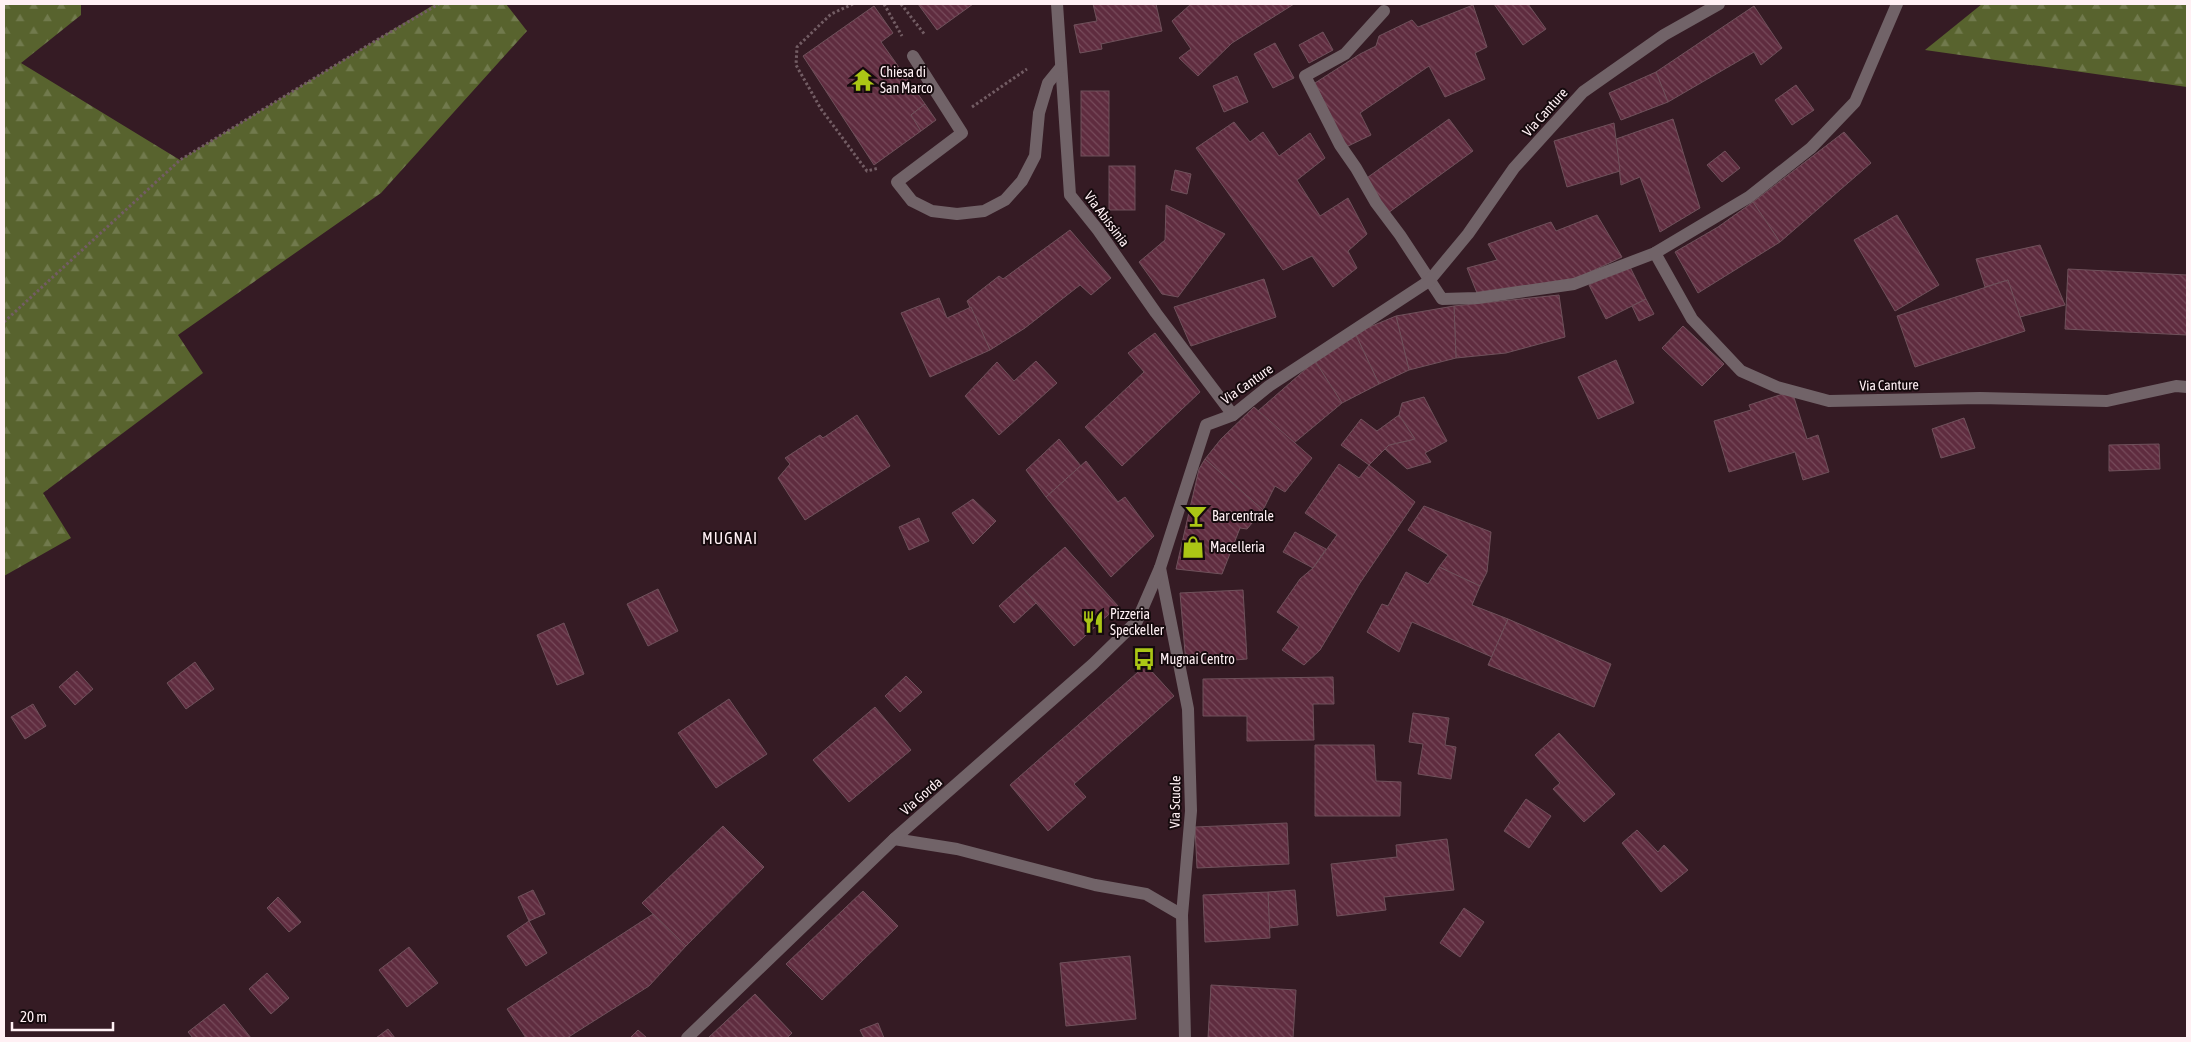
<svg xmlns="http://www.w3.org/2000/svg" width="2191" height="1042" font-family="'Asap Condensed',sans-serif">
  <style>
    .forest { fill: url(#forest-firs) }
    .building { fill: url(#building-back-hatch); stroke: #6f515b }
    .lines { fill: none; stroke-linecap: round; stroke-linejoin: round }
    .path { stroke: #735d64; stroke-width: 3; stroke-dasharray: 2.5 2.5; stroke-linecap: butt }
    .street { stroke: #716368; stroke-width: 12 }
    .labels { text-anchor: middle; stroke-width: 4; stroke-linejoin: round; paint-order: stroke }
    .poi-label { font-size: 14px; fill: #fff0f4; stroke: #150a0d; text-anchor: start }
    .street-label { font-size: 14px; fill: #fff0f4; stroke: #150a0d }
    .quarter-label { font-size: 16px; letter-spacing: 1px; fill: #fff0f4; stroke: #150a0d }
  </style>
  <defs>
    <pattern id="forest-firs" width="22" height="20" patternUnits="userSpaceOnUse" patternTransform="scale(1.25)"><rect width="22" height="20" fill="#58632e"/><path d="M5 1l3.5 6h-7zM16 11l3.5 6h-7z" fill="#717a4d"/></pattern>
    <pattern id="building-back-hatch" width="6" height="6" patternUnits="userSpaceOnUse" patternTransform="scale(1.25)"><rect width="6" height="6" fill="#5f2c3f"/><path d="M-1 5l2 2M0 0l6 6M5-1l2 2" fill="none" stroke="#774b5b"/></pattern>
  </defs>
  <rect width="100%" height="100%" fill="#351b24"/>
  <g class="forest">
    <polygon points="4,4 81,4 81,15 21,63 180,160 435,4 506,4 527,31 381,193 178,335 203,373 43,493 71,538 4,576"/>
    <polygon points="1982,4 2187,4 2187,87 1925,50"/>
  </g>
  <g class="building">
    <polygon points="918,4 973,4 937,30"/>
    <polygon points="1093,4 1156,4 1162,31 1101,44 1102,49 1080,53 1074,25 1097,21"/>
    <polygon points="1191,4 1294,4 1232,43 1198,76 1179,58 1191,49 1172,21"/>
    <polygon points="1494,4 1528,4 1546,29 1523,45"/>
    <polygon points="1473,5 1487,47 1475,53 1485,79 1445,97 1429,66 1360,113 1371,135 1346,147 1315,83 1360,54 1376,46 1379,36 1412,20 1418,27"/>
    <polygon points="874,6 893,33 881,42 925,104 911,115 921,131 874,165 803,56"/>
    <polygon points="1754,6 1782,48 1761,65 1754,52 1668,102 1656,72"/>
    <polygon points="1323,32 1333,50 1309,63 1299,45"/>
    <polygon points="1275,43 1294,78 1273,88 1254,54"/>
    <polygon points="1656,72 1668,102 1621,120 1609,93"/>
    <polygon points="1237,76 1248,102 1224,112 1213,86"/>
    <polygon points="1796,85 1814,110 1792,125 1775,100"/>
    <rect x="1081" y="91" width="28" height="65"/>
    <polygon points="925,104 936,120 921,131 911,115"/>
    <polygon points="1449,119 1473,151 1388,213 1364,180"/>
    <polygon points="1673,119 1700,208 1660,232 1640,177 1621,185 1616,139"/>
    <polygon points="1234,122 1250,142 1263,132 1279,156 1310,133 1325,158 1297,180 1320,216 1348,198 1367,234 1348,251 1357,268 1333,287 1312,256 1283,270 1196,148"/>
    <polygon points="1614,123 1620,171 1567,187 1554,141"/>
    <polygon points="1844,132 1871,163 1780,242 1753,202"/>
    <polygon points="1725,151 1740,168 1722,182 1707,165"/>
    <rect x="1109" y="166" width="26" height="44"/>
    <polygon points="1175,170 1191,174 1187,194 1171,190"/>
    <polygon points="1753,202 1780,242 1698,293 1675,252 1718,227"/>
    <polygon points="1166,205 1225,234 1178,297 1162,294 1139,262 1165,240"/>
    <polygon points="1597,215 1622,257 1573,280 1477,293 1467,268 1497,260 1488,244 1551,222 1556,231"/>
    <polygon points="1897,215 1939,285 1895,311 1854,240"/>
    <polygon points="1070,230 1111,278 1091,295 1080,285 1025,328 990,350 967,301 999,276 1003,279"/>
    <polygon points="2040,245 2065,305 2020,317 2008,280 1985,287 1976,259"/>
    <polygon points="1629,265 1646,299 1606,319 1589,285"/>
    <polygon points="2068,269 2187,275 2187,335 2065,329"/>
    <polygon points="1264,279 1276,317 1191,346 1174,307"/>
    <polygon points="2008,280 2025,331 1915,367 1897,316"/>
    <polygon points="1559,295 1565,337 1506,353 1456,358 1454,306"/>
    <polygon points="939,298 947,318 971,307 990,350 930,377 901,313"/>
    <polygon points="1646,299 1654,314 1639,321 1632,306"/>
    <polygon points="1454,306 1456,358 1409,370 1396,316"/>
    <polygon points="1396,316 1409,370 1379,384 1355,333"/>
    <polygon points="1683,326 1724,364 1702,386 1662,348"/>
    <polygon points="1155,333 1200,392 1122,466 1085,427 1144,372 1128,353"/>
    <polygon points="1355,333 1379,384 1342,403 1315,361"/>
    <polygon points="1616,360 1634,403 1598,419 1578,377"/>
    <polygon points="1036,361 1057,383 999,435 965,396 997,362 1014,381"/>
    <polygon points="1315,361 1342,403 1294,443 1258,411"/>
    <polygon points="1792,391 1807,439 1818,435 1829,472 1803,480 1795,452 1729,472 1714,421 1751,410 1749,405"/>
    <polygon points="1424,397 1447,441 1425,453 1431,462 1407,469 1385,449 1389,445 1415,439 1399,415 1402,403"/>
    <polygon points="1254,407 1312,458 1285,492 1275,486 1263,510 1205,459 1221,439"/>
    <polygon points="857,415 890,466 805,520 778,478 790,464 785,458 820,435 823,438"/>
    <polygon points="1399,415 1415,439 1389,445 1369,465 1341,445 1361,419 1377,431"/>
    <polygon points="1964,418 1975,448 1941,458 1932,429"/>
    <polygon points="1059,439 1081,466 1046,497 1026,470"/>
    <polygon points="2159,444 2160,469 2109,471 2109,445"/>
    <polygon points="1205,459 1263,510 1247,529 1240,528 1222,574 1176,569 1199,469"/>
    <polygon points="1086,461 1118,502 1125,497 1154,536 1111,577 1046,497"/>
    <polygon points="1339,464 1359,478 1369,465 1415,502 1360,583 1320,650 1304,665 1282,650 1299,627 1277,612 1300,579 1313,568 1337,535 1305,513"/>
    <polygon points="973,499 996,521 973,544 952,513"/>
    <polygon points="1424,506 1491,532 1487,572 1480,586 1439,567 1448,555 1408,530"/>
    <polygon points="919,518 929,541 909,550 899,527"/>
    <polygon points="1295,532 1326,549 1313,568 1283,552"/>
    <polygon points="1065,547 1118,606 1074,646 1021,586"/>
    <polygon points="1439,567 1480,586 1472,605 1508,619 1492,657 1412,622 1399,652 1367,632 1382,604 1388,606 1406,572 1428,584"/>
    <polygon points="1021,586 1036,603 1014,623 999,606"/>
    <polygon points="658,589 678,631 648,646 627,604"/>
    <polygon points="1243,590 1247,659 1186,664 1180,593"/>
    <polygon points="1508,619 1611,664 1594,707 1488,665"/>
    <polygon points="564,623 584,674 557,685 537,635"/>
    <polygon points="195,662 214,689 186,709 167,683"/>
    <polygon points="1146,665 1174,696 1074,784 1086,797 1048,831 1010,785"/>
    <polygon points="77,671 93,689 75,705 59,687"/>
    <polygon points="906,676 922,692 900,712 885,696"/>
    <polygon points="1333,677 1334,704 1313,704 1314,740 1247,741 1247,716 1203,716 1203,679"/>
    <polygon points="729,699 767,754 716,788 678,733"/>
    <polygon points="33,704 46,726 25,739 11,717"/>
    <polygon points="875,707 911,750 849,802 813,760"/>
    <polygon points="1413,713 1449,718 1445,745 1456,747 1451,779 1418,774 1423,744 1409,742"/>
    <polygon points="1559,733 1615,794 1584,822 1553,789 1560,783 1535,755"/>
    <polygon points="1315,745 1374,745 1376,781 1401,782 1400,816 1315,816"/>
    <polygon points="1526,799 1551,816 1529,848 1504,831"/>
    <polygon points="1287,823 1289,864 1197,868 1195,827"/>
    <polygon points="723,826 764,867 686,946 642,903"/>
    <polygon points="1637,830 1658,852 1664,845 1688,870 1661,892 1622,843"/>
    <polygon points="1447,839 1454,890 1384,897 1386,910 1337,916 1331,864 1397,857 1396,845"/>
    <polygon points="533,890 545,914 529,921 518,897"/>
    <polygon points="1295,890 1298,925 1269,928 1268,892"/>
    <polygon points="863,891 898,926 822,1000 786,964"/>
    <polygon points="1268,892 1270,938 1205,942 1203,895"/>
    <polygon points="278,897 301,922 289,932 267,908"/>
    <polygon points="1464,908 1484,922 1460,957 1440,943"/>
    <polygon points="653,914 686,946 649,986 567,1038 526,1038 507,1009"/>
    <polygon points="529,921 547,953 526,966 507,936"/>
    <polygon points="409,947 438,983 407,1007 379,970"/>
    <polygon points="1130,956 1136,1019 1066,1026 1060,963"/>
    <polygon points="267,973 289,998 271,1014 249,989"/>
    <polygon points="1211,985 1296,990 1293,1038 1208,1038"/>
    <polygon points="755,994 792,1033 787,1038 708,1038"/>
    <polygon points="224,1004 251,1038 193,1038 188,1032"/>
    <polygon points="878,1023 884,1038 864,1038 860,1030"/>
    <polygon points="388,1029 395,1038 376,1038"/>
    <polygon points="638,1030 647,1038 630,1038"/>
  </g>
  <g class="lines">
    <g class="path">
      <polyline points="853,4 831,14 797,47 796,65 821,109 867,171 879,168"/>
      <polyline points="884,4 902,36"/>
      <polyline points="901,4 925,35"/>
      <polyline points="972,107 1027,69"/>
      <polyline points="4,322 180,160 380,38 439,4"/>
    </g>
    <g class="street">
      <polyline points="1057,4 1070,195 1098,230 1156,313 1233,415"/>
      <polyline points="1384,11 1345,54 1305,76 1340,145 1356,168 1376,203 1400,235 1442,299 1477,298 1574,284 1655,253 1749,197 1811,148 1855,102 1897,4"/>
      <polyline points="913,56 962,133 897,182 912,201 932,211 957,214 984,211 1005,200 1022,181 1035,156 1039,113 1048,83 1061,67"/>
      <polyline points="1655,253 1692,319 1741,371 1777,387 1829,401 1980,398 2107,401 2176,386 2187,387"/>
      <polyline points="1160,568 1188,709 1191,811 1182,915 1185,1038"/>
      <polyline points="894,839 957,849 1095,885 1146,894 1182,915"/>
      <polyline points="687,1038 894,839 1093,664 1137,621 1160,568 1206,425 1233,415 1269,386 1429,281 1468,234 1514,168 1583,92 1664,35 1719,4"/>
    </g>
  </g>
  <defs>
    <symbol id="temple-bare" viewBox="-9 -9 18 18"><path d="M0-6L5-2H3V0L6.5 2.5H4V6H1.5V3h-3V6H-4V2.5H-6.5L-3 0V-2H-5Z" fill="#abc615" stroke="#150a0d" stroke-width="2.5" paint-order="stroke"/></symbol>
    <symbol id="bar-bare" viewBox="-9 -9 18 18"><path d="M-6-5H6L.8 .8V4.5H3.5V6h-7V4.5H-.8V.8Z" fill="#abc615" stroke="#150a0d" stroke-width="2.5" paint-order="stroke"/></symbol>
    <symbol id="shop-bare" viewBox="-9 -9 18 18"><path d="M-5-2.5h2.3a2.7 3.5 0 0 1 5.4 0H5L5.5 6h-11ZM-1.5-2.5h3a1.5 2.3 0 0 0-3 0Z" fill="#abc615" stroke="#150a0d" stroke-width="2.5" paint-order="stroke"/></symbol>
    <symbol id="restaurant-bare" viewBox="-9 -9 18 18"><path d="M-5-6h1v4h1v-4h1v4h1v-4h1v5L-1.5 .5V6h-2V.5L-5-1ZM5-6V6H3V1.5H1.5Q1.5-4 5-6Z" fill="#abc615" stroke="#150a0d" stroke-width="2.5" paint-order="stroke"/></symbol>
    <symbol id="bus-bare" viewBox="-9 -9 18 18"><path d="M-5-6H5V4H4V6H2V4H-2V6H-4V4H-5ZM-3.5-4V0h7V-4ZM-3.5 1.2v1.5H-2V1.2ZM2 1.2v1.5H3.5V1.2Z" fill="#abc615" stroke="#150a0d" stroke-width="2.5" paint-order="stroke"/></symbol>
  </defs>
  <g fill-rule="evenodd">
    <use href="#temple-bare" x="847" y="64" width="32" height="32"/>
    <use href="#bar-bare" x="1180" y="500" width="32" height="32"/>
    <use href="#shop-bare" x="1177" y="531" width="32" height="32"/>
    <use href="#restaurant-bare" x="1077" y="606" width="32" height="32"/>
    <use href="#bus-bare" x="1128" y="643" width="32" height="32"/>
  </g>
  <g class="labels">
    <g class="poi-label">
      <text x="880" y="77">Chiesa di<tspan x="880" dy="16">San Marco</tspan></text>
      <text x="1212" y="521">Bar centrale</text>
      <text x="1210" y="552">Macelleria</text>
      <text x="1110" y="619">Pizzeria<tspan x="1110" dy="16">Speckeller</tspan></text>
      <text x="1160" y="664">Mugnai Centro</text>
    </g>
    <g class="street-label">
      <text transform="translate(1545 112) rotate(-48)" y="5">Via Canture</text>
      <text transform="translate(1107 219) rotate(53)" y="5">Via Abissinia</text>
      <text transform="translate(1247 384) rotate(-35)" y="5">Via Canture</text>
      <text transform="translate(1889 385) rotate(-1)" y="5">Via Canture</text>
      <text transform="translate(921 796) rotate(-41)" y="5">Via Gorda</text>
      <text transform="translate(1175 802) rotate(-89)" y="5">Via Scuole</text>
    </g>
    <g class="quarter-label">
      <text x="730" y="544">MUGNAI</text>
    </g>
  </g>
  <rect width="2191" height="1042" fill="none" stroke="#fff0f4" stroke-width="10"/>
  <path d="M12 1022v8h101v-8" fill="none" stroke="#fff0f4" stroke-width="2.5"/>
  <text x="20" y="1022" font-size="15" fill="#fff0f4" stroke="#150a0d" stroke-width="4" paint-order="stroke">20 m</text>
</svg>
